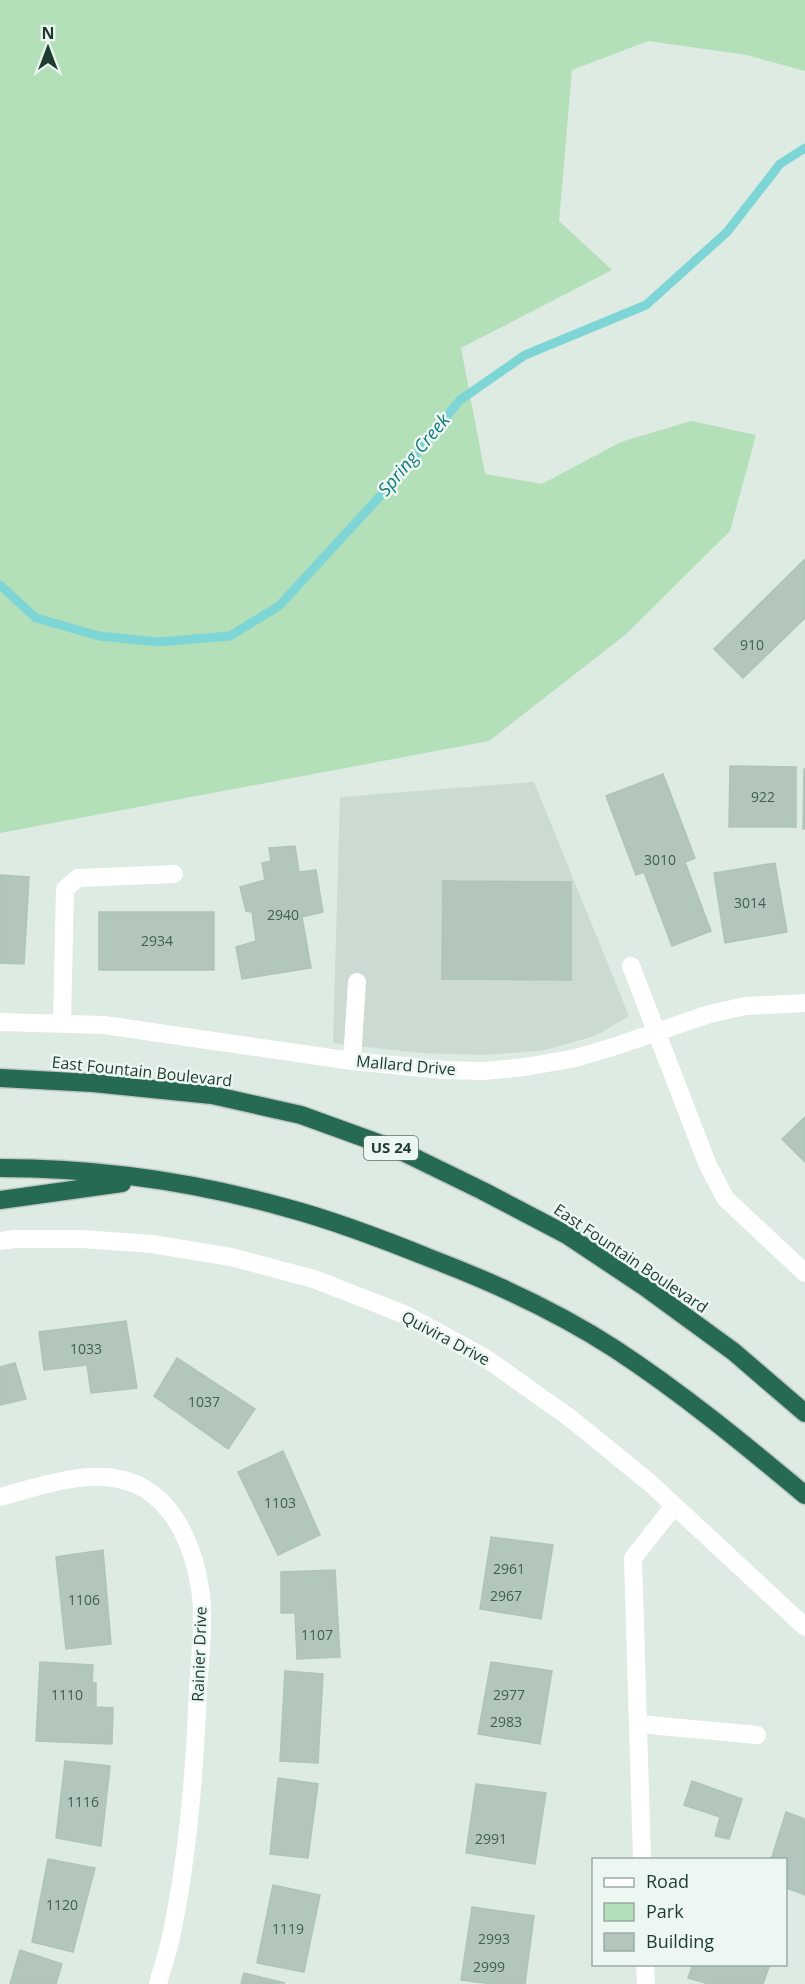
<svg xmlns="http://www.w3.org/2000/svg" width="805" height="1984" font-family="'Open Sans',sans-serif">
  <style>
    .built { fill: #cbdbd1 }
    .green { fill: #b3dfb9 }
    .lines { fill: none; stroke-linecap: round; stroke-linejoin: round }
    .stream { stroke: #7ed5d6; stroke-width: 9 }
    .building { fill: #b2c6bb; stroke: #afc5b9; stroke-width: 1.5 }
    .highway-casing { stroke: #c0c8c5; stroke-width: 21 }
    .minor { stroke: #fff; stroke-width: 18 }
    .highway { stroke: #266a53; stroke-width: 18 }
    .labels { text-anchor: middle; stroke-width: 5; stroke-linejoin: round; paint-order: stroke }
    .number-label { font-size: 14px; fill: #425e52 }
    .shield { fill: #edf7f1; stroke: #5b7369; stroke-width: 1.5 }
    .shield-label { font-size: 15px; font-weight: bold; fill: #1d3b2f }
    .street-label { font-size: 16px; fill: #1d3b2f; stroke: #edf7f1 }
    .water-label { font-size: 18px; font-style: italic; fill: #12797c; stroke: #edf7f1 }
  </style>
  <rect width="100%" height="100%" fill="#ddebe3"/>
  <polygon class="built" points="534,782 629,1016 595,1036 545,1050 486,1055 420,1053 333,1043 340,797"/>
  <polygon class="green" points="0,0 805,0 805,71 747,55 648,41 572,70 559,221 612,270 461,348 485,474 542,484 621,442 691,421 756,435 730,531 625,635 489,741 0,833"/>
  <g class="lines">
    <polyline class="stream" points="0,585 36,618 99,636 159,642 230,636 279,606 394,481 460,400 525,355 646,305 727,232 780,164 805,148"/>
  </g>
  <g class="building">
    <polygon points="805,559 805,618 743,678 714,649"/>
    <polygon points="730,766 796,767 796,827 729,827"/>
    <polygon points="804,769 805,769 805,829 803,829"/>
    <polygon points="663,774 695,858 685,862 711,931 672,946 644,872 636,875 606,796"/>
    <polygon points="295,846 299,872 316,870 323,912 302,917 311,968 242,979 236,947 256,941 252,912 246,911 240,887 265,880 262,863 271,861 269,848"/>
    <polygon points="775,863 787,932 725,943 714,873"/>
    <polygon points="0,875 29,877 24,964 0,963"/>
    <polygon points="443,881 571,882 571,980 442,979"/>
    <rect x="99" y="912" width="115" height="58"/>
    <polygon points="805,1117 805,1162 782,1139"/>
    <polygon points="126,1321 137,1388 91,1393 87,1365 44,1370 39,1332"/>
    <polygon points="177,1358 255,1409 228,1449 154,1396"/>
    <polygon points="15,1363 26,1399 0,1405 0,1367"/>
    <polygon points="283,1451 320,1535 278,1555 238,1472"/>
    <polygon points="491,1537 553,1545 541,1619 480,1609"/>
    <polygon points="103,1550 111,1644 66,1649 56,1557"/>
    <polygon points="335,1570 340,1657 297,1659 295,1613 281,1613 281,1572"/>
    <polygon points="40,1662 93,1665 92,1683 96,1683 96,1707 113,1708 112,1744 36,1741"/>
    <polygon points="491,1662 552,1671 540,1744 478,1734"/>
    <polygon points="285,1671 323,1674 318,1763 280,1761"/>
    <polygon points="65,1761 110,1766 101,1846 56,1838"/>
    <polygon points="278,1778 318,1784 308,1858 270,1854"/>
    <polygon points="692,1781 742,1799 729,1839 715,1836 720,1817 684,1805"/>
    <polygon points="476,1784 546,1793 535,1864 466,1853"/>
    <polygon points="786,1812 805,1819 805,1895 786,1888 786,1860 771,1860"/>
    <polygon points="48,1859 95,1868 73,1952 32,1942"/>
    <polygon points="273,1885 320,1895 304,1972 257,1963"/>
    <polygon points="472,1907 534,1916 525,1984 493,1984 461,1980"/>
    <polygon points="20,1950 62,1964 56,1984 10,1984"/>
    <polygon points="693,1964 770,1964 763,1984 709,1984 688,1978"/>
    <polygon points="244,1973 285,1983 241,1984"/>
  </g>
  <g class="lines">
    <defs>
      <g id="highway">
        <polyline points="0,1078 93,1083 212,1095 301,1115 403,1152 483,1191 567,1235 645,1287 734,1352 805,1413"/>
        <path d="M0,1168C96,1168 195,1182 287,1208C336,1221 385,1240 432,1259C495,1283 558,1312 615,1349C682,1393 744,1444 805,1495"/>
        <polyline points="0,1200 122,1183"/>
      </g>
    </defs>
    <use href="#highway" class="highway-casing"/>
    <g class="minor">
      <polyline points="631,966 707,1163 725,1198 805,1273"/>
      <polyline points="0,1022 104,1025 352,1061 444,1070 485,1071 525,1067 576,1058 619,1045 709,1014 746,1006 805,1003"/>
      <polyline points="62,1023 65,889 78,878 174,874"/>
      <polyline points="352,1061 357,982"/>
      <polyline points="0,1241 15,1239 82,1239 152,1244 231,1257 314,1279 406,1315 487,1359 570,1418 650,1483 805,1627"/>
      <path d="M0,1497C44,1485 102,1463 145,1489C178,1509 195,1552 200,1589C205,1619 200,1657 198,1688C195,1768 189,1849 173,1927C170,1946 163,1965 158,1984"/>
      <polyline points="639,1724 757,1735"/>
      <polyline points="642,1860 633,1558 674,1506"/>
      <polyline points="645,1964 646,1984"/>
    </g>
    <use href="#highway" class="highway"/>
  </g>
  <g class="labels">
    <g class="number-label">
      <text x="752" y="650">910</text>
      <text x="763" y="802">922</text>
      <text x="660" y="865">3010</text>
      <text x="750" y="908">3014</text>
      <text x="283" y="920">2940</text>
      <text x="157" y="946">2934</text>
      <text x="86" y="1354">1033</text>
      <text x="204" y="1407">1037</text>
      <text x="280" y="1508">1103</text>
      <text x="509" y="1574">2961</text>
      <text x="506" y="1601">2967</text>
      <text x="84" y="1605">1106</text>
      <text x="317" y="1640">1107</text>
      <text x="67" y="1700">1110</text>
      <text x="509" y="1700">2977</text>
      <text x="506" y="1727">2983</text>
      <text x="83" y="1807">1116</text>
      <text x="491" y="1844">2991</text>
      <text x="62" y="1910">1120</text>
      <text x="288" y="1934">1119</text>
      <text x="494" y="1944">2993</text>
      <text x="489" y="1972">2999</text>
    </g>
    <rect class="shield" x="364" y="1136" width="54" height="24" rx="4.5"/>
    <g class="shield-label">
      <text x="391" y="1153">US 24</text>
    </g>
    <g class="street-label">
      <text transform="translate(406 1065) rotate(5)" y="6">Mallard Drive</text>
      <text transform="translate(142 1071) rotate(6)" y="6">East Fountain Boulevard</text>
      <text transform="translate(631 1258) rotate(34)" y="6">East Fountain Boulevard</text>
      <text transform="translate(446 1338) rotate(28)" y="6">Quivira Drive</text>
      <text transform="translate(199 1654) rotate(-88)" y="6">Rainier Drive</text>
    </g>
    <g class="water-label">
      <text transform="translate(414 455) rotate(-50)" y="6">Spring Creek</text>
    </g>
  </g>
  <rect x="592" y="1858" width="195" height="108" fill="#edf7f1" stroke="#9aaca3" stroke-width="1.5"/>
  <rect x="604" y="1878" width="30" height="9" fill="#ffffff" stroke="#9aaca3" stroke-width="1.5"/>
  <text x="646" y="1888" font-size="18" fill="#1d3b2f">Road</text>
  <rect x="604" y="1903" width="30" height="18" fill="#b3dfb9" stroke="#9aaca3" stroke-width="1.5"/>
  <text x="646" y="1918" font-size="18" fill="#1d3b2f">Park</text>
  <rect x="604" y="1933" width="30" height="18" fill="#b2c6bb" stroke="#9aaca3" stroke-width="1.5"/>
  <text x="646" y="1948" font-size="18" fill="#1d3b2f">Building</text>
  <g transform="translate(48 48)" stroke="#edf7f1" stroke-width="4.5" paint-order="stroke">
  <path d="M0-4.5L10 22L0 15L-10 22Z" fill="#1d3b2f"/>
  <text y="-9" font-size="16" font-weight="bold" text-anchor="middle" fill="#1d3b2f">N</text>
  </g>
</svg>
